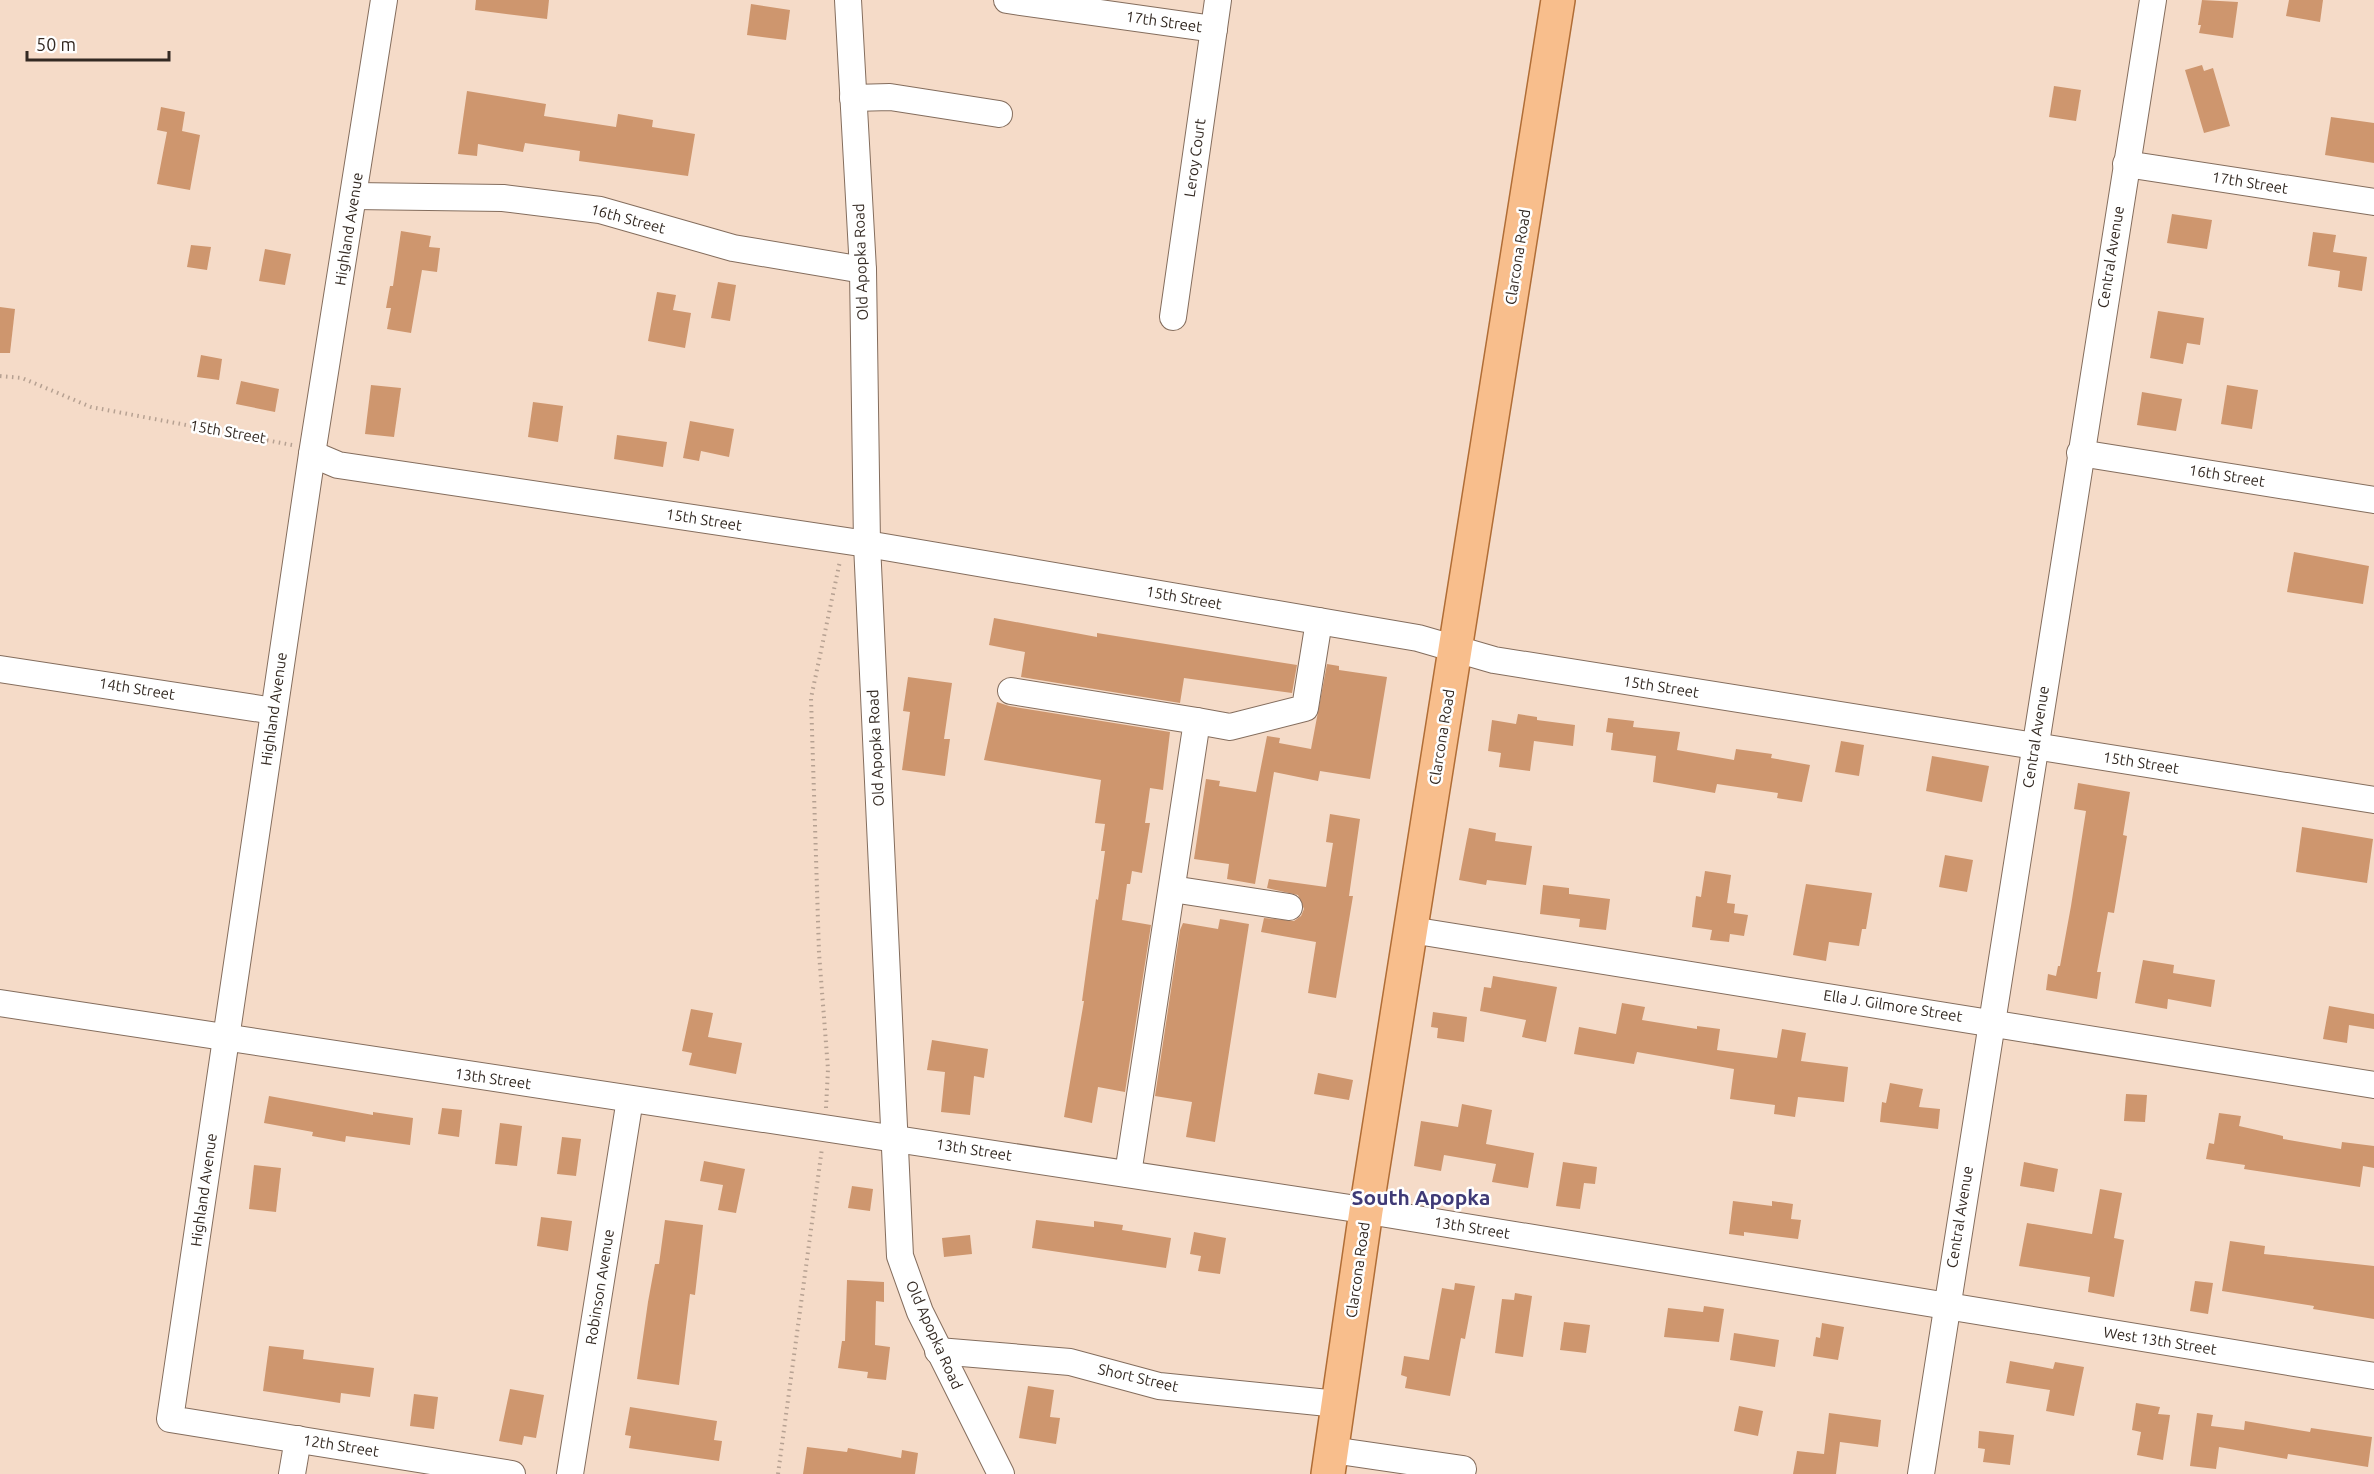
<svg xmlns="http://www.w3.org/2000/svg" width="2374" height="1474" font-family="Ubuntu,sans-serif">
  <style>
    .building { fill: #ce966e }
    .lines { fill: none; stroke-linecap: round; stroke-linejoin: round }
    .minor-casing { stroke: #846d5d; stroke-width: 28 }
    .major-casing { stroke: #b06d36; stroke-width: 36 }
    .path { stroke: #b6a192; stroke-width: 4; stroke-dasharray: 1.5 4.5; stroke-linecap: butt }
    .minor { stroke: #fff; stroke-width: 26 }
    .major { stroke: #f8be8c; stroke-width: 33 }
    .labels { text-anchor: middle; stroke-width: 5; stroke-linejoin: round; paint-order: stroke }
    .street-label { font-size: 15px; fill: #332922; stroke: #fff }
    .district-label { font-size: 21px; font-weight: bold; fill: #3f3a76; stroke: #fff }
  </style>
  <rect width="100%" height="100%" fill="#f5dbc8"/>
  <g class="building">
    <polygon points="476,0 549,0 547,19 475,10"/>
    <polygon points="2202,0 2238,2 2233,38 2199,33 2201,25 2198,25"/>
    <polygon points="2289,0 2323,0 2320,22 2286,16"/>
    <polygon points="751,4 790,10 786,40 747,35"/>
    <polygon points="2202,65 2204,71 2213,68 2230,126 2204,133 2185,70"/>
    <polygon points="2054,86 2081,90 2076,121 2049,117"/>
    <polygon points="467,91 546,104 544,116 616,127 618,114 653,120 652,127 695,134 688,176 579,161 580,151 525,143 523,152 478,144 477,156 458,154"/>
    <polygon points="161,107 185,112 182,131 200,135 190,190 157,184 167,132 157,130"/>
    <polygon points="2331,117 2374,123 2374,163 2325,155"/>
    <polygon points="2172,214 2212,220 2207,249 2167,243"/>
    <polygon points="401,231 431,236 429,247 440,248 437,272 422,270 411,333 387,329 391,308 386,308 390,286 393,286"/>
    <polygon points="2313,232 2336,235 2333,252 2367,257 2362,291 2338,287 2340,271 2308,266"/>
    <polygon points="191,245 211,247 207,270 187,267"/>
    <polygon points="265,249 291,254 285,285 259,281"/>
    <polygon points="718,282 736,285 730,321 711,318"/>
    <polygon points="657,292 676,295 673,310 691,313 685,348 648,341"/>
    <polygon points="0,307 15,309 10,353 0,353"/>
    <polygon points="2158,311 2204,318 2200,345 2187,343 2183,364 2150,358"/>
    <polygon points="201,355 222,359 219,380 197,377"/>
    <polygon points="241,381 279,389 275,412 236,404"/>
    <polygon points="371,385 401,388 394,437 365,434"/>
    <polygon points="2227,385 2258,390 2252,429 2221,424"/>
    <polygon points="2142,392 2182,399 2176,431 2137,425"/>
    <polygon points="533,402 563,406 558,442 528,437"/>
    <polygon points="690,421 734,429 729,457 701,451 699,461 683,458"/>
    <polygon points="617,435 667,442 663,467 614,459"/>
    <polygon points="2294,552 2369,566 2363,604 2287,592"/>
    <polygon points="994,618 1097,637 1097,633 1297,665 1292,693 1184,678 1180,703 1021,677 1025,652 989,645"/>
    <polygon points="1327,664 1339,666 1339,670 1387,677 1370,779 1320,771 1318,781 1274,772 1255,884 1227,879 1229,864 1194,859 1206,779 1220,781 1219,786 1256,792 1267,736 1280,738 1279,743 1311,749"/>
    <polygon points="908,677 952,683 944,739 950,739 945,776 902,770 910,712 903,711"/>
    <polygon points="997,702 1009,706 1170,732 1163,790 1150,788 1145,823 1150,823 1142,873 1132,871 1130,884 1127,884 1122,920 1151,925 1125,1092 1098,1087 1092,1123 1064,1117 1084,1001 1082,1001 1096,899 1098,900 1105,851 1101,851 1105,824 1095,823 1101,780 984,760"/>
    <polygon points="1518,714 1537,717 1537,720 1575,725 1573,746 1534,741 1530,771 1499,767 1501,753 1488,751 1492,720 1516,724"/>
    <polygon points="1608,718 1634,721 1633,727 1680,732 1677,750 1734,760 1736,749 1772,754 1771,758 1810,765 1802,802 1777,798 1778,793 1717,784 1715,793 1653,782 1656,756 1611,750 1613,733 1606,732"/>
    <polygon points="1841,741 1864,745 1859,776 1835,772"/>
    <polygon points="1932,756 1989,766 1982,802 1926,791"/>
    <polygon points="2078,783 2130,792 2123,835 2127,836 2121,872 2114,913 2108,912 2097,972 2101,972 2097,999 2046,990 2048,974 2056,976 2058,966 2060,966 2071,906 2086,811 2074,809"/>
    <polygon points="1330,814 1360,819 1349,896 1353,896 1336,998 1308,993 1316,942 1261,932 1264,918 1294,921 1301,916 1304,909 1298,895 1267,888 1269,879 1326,887 1333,843 1326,842"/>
    <polygon points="2302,827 2373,839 2367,883 2296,872"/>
    <polygon points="1469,828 1496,833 1495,841 1532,846 1526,885 1487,880 1486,885 1459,880"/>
    <polygon points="1945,855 1973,860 1967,892 1939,887"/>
    <polygon points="1705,871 1731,875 1727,903 1735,904 1734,913 1748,915 1744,936 1730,934 1729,942 1710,940 1712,930 1692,927 1696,896 1701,897"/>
    <polygon points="1806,884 1872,893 1866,929 1862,929 1859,946 1829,942 1826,961 1793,955"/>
    <polygon points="1543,885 1569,888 1569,894 1610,899 1606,930 1579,927 1580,919 1540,914"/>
    <polygon points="1220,919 1249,924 1215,1142 1186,1137 1192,1102 1155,1096 1180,930 1183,923 1218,929"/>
    <polygon points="2143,960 2174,965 2173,973 2215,980 2211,1007 2168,999 2167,1009 2135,1003"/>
    <polygon points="1493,976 1557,987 1546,1042 1522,1037 1526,1020 1480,1011 1484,987 1491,988"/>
    <polygon points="1622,1003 1645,1007 1642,1020 1697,1029 1697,1026 1720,1029 1717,1050 1777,1058 1782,1029 1806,1033 1801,1061 1848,1067 1844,1102 1798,1097 1795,1117 1774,1114 1775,1105 1730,1099 1734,1069 1637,1052 1634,1064 1574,1054 1579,1027 1616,1034"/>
    <polygon points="2329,1006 2374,1014 2374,1029 2349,1025 2347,1043 2323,1039"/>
    <polygon points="691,1009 713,1013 708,1037 742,1043 736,1074 689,1065 692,1053 682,1051"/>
    <polygon points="1433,1012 1467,1017 1464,1042 1437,1038 1438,1028 1431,1027"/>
    <polygon points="932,1040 988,1049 984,1078 974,1076 970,1115 941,1112 945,1072 927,1070"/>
    <polygon points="1318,1073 1353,1080 1349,1100 1314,1094"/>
    <polygon points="1890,1083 1923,1089 1919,1107 1940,1109 1938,1129 1880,1122 1882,1102 1886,1103"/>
    <polygon points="2126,1094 2147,1095 2145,1122 2124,1121"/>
    <polygon points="269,1096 373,1115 373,1112 413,1118 410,1145 346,1136 345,1142 312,1136 313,1132 264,1123"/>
    <polygon points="1462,1104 1492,1110 1486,1144 1534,1153 1528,1188 1492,1182 1496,1164 1444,1155 1441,1171 1414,1166 1421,1121 1458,1127"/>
    <polygon points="442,1108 462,1110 459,1137 438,1134"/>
    <polygon points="2219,1113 2241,1116 2239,1126 2283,1136 2283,1139 2341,1149 2342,1142 2374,1146 2374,1168 2363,1166 2360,1187 2244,1169 2245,1165 2206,1159 2209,1143 2214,1144"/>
    <polygon points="500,1123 522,1126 517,1166 495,1164"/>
    <polygon points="562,1137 581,1139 576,1176 557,1174"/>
    <polygon points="704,1161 745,1169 736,1213 718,1210 723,1185 700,1181"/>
    <polygon points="1563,1162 1597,1167 1595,1184 1584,1183 1580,1209 1556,1206"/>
    <polygon points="2024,1162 2058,1169 2054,1192 2020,1186"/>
    <polygon points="254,1165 281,1168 276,1212 249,1209"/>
    <polygon points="852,1186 873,1189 870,1211 848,1208"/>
    <polygon points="2100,1189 2122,1193 2114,1238 2124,1240 2114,1297 2088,1292 2090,1277 2019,1266 2027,1223 2092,1234"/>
    <polygon points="1733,1201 1772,1206 1772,1201 1793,1204 1791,1219 1801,1220 1798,1239 1744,1232 1744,1236 1729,1234"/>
    <polygon points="541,1217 572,1221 568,1251 537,1246"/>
    <polygon points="665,1220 703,1225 695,1295 690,1294 679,1385 637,1379 648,1302 655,1264 659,1264"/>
    <polygon points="1036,1220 1094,1227 1094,1221 1123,1225 1122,1230 1171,1238 1166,1268 1032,1248"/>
    <polygon points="1194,1232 1226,1238 1220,1274 1198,1271 1201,1256 1190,1254"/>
    <polygon points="970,1235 972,1254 944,1257 942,1238"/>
    <polygon points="2230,1241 2265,1246 2264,1254 2374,1266 2374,1319 2313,1309 2314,1306 2222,1291"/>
    <polygon points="847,1280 884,1282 884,1302 876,1301 875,1345 890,1347 886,1380 867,1378 868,1372 838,1368 842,1341 845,1341"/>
    <polygon points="2195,1281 2213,1283 2208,1314 2190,1311"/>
    <polygon points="1455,1283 1475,1286 1465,1339 1461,1338 1450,1396 1405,1388 1407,1377 1401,1375 1404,1356 1429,1360 1442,1288 1454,1290"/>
    <polygon points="1515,1293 1532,1296 1523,1357 1495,1353 1502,1299 1514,1300"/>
    <polygon points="1704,1306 1724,1309 1719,1342 1664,1337 1668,1308 1703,1312"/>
    <polygon points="1564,1322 1590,1325 1586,1353 1560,1350"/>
    <polygon points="1822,1323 1844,1327 1838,1360 1813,1356 1816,1337 1820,1338"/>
    <polygon points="1734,1333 1779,1340 1775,1367 1730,1360"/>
    <polygon points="269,1346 304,1350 303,1359 374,1368 370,1397 341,1393 340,1403 263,1391"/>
    <polygon points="2010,1361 2053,1369 2055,1362 2084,1367 2074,1416 2046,1411 2050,1390 2006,1383"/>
    <polygon points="1028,1386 1054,1390 1050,1417 1060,1418 1056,1444 1019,1438"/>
    <polygon points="510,1389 544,1395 536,1438 524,1436 522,1445 499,1441"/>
    <polygon points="414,1394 438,1397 434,1429 410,1426"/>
    <polygon points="2136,1403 2160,1407 2158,1414 2170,1415 2163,1460 2137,1455 2141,1432 2132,1430"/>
    <polygon points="1739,1406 1763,1411 1758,1436 1734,1431"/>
    <polygon points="630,1407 717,1421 714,1440 722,1441 719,1461 629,1448 631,1436 625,1435"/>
    <polygon points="1829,1413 1881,1420 1878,1447 1840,1442 1836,1474 1793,1474 1797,1451 1824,1454"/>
    <polygon points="2197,1413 2213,1415 2211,1426 2244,1430 2245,1421 2310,1432 2311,1428 2372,1437 2368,1467 2288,1454 2287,1459 2219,1447 2216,1469 2190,1466"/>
    <polygon points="1979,1431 2014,1435 2010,1465 1983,1462 1985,1449 1978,1448"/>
    <polygon points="807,1447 847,1452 848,1448 901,1458 902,1450 918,1453 915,1474 803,1474"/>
  </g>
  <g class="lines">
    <defs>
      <g id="minor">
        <polyline points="384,0 312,454 170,1419 512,1474"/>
        <polyline points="848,0 863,270 867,544 900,1256 920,1312 1001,1474"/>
        <polyline points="1007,0 1214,29"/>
        <polyline points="853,98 890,97 999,114"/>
        <polyline points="2126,164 2374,202"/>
        <polyline points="354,196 503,198 600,210 733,248 863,270"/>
        <polyline points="1173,317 1218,0"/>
        <polyline points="2080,453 2374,500"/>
        <polyline points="312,454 338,465 867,544 1418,638 1494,660 2374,800"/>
        <polyline points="0,669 274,711"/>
        <polyline points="1011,691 1197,721 1128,1174"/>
        <polyline points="1197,721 1230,727 1305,708 1319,621"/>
        <polyline points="1172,889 1289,907"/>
        <polyline points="1411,930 2374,1085"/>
        <polyline points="0,1003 1350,1208 2374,1376"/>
        <polyline points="938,1351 1070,1362 1159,1386 1338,1404"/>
        <polyline points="1332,1450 1463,1469"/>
        <polyline points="292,1474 298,1439"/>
        <polyline points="570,1474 630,1099"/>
        <polyline points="1921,1474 2153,0"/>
      </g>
      <polyline id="major" points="1328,1474 1366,1211 1558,0"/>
    </defs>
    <use href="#minor" class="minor-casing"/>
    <use href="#major" class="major-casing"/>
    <g class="path">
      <polyline points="0,376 22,378 91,407 292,445"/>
      <polyline points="826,1108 828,1069 819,953 811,698 840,561"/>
      <polyline points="778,1474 822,1148"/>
    </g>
    <use href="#minor" class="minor"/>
    <use href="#major" class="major"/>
  </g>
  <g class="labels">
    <g class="street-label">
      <text transform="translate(1164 22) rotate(8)" y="5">17th Street</text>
      <text transform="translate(1195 158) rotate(-82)" y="5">Leroy Court</text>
      <text transform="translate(2250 183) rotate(9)" y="5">17th Street</text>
      <text transform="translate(628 219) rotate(15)" y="5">16th Street</text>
      <text transform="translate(349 229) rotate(-81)" y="5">Highland Avenue</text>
      <text transform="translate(1518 257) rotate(-81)" y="5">Clarcona Road</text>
      <text transform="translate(2111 257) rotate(-81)" y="5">Central Avenue</text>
      <text transform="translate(861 262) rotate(-92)" y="5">Old Apopka Road</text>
      <text transform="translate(228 432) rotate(10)" y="5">15th Street</text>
      <text transform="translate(2227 476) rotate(9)" y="5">16th Street</text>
      <text transform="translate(704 520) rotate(9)" y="5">15th Street</text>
      <text transform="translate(1184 598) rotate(10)" y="5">15th Street</text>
      <text transform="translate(1661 687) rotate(9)" y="5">15th Street</text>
      <text transform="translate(137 689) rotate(9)" y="5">14th Street</text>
      <text transform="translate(274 709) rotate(-82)" y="5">Highland Avenue</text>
      <text transform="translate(1442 737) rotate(-81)" y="5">Clarcona Road</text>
      <text transform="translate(2036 737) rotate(-81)" y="5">Central Avenue</text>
      <text transform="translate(876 748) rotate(-93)" y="5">Old Apopka Road</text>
      <text transform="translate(2141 763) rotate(9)" y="5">15th Street</text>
      <text transform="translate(1893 1006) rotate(9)" y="5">Ella J. Gilmore Street</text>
      <text transform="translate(493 1079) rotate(8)" y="5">13th Street</text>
      <text transform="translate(974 1150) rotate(9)" y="5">13th Street</text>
      <text transform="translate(204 1190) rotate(-82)" y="5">Highland Avenue</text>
      <text transform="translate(1960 1217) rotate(-81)" y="5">Central Avenue</text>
      <text transform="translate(1472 1228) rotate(9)" y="5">13th Street</text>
      <text transform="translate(1358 1270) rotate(-82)" y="5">Clarcona Road</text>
      <text transform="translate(600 1287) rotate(-81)" y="5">Robinson Avenue</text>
      <text transform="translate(934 1335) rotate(66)" y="5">Old Apopka Road</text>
      <text transform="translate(2160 1341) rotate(9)" y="5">West 13th Street</text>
      <text transform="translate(1138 1378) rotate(13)" y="5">Short Street</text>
      <text transform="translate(341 1446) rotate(9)" y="5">12th Street</text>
    </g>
    <g class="district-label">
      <text x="1421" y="1205">South Apopka</text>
    </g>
  </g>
  <path d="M27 51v9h142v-9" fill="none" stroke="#332922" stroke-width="3"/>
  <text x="36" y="51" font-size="18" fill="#332922" stroke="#ffffff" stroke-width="4.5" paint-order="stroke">50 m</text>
</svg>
